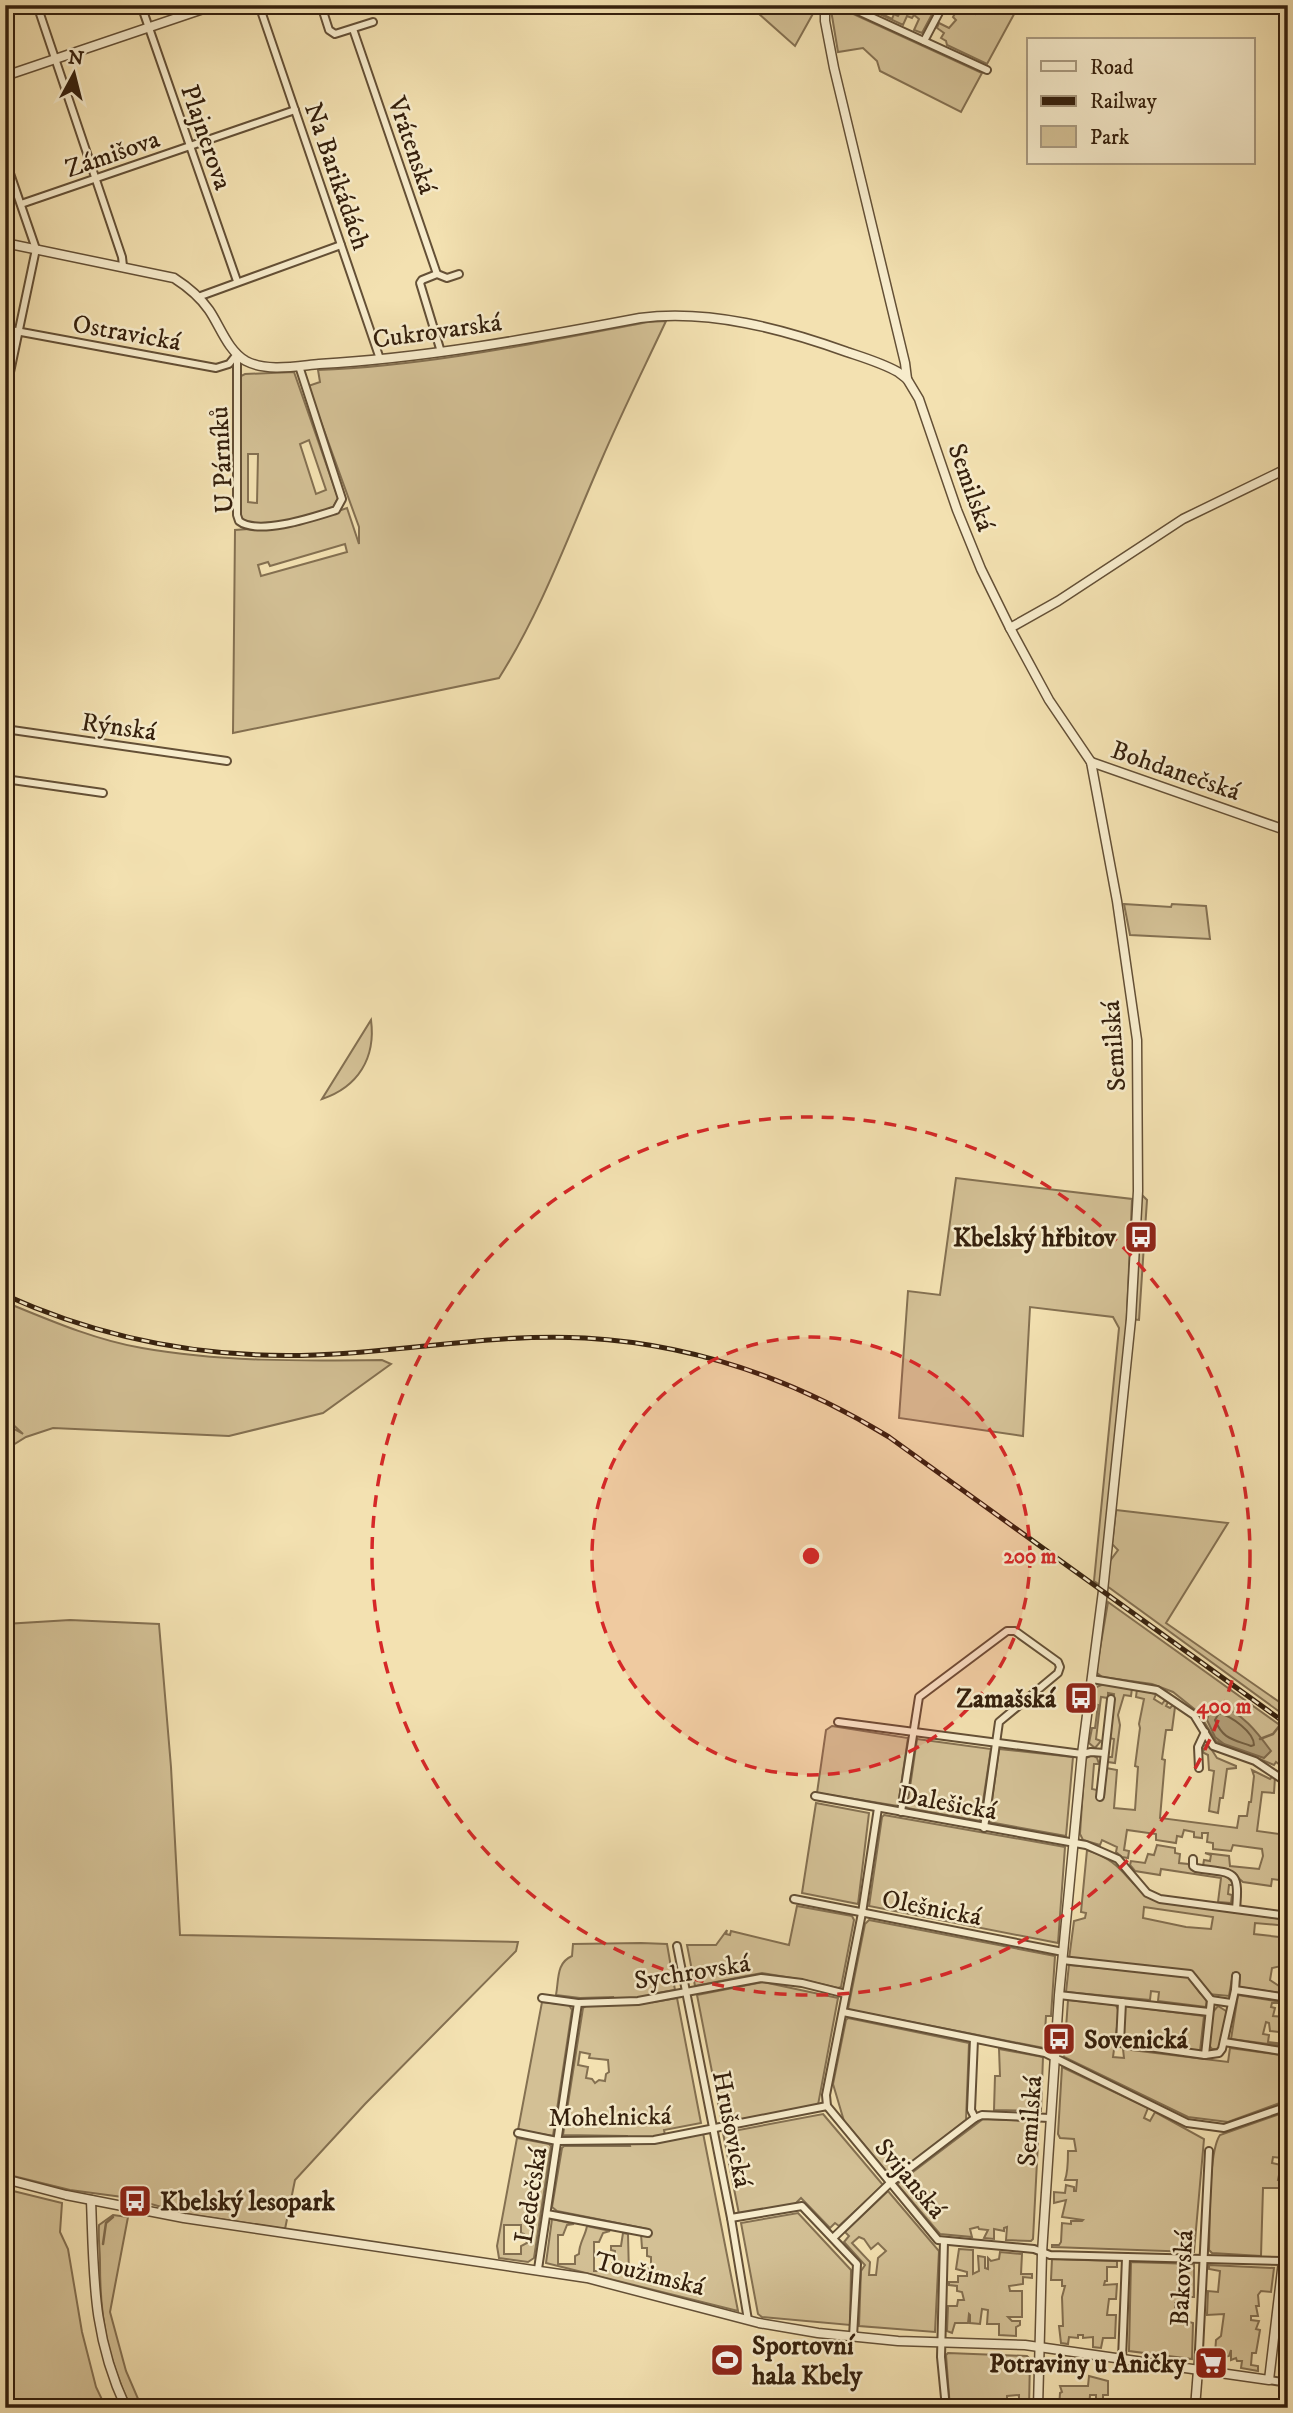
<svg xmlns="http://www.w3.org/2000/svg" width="1293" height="2413" font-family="'IM FELL DW Pica',serif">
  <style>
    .green { fill: #d3c095; stroke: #847051; stroke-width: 2; fill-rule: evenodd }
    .water { fill: #b29f79; stroke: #806c4e; stroke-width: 2 }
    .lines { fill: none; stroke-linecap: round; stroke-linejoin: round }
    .shore { stroke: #746043; stroke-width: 2 }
    .stream { stroke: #806c4e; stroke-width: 2.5 }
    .minor-casing { stroke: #645036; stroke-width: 10 }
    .tertiary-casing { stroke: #645036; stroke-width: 11 }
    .minor { stroke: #f7eccc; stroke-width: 6 }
    .tertiary { stroke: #f7eccc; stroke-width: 8 }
    .rail-casing { stroke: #35200d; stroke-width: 5 }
    .rail { stroke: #f7eccc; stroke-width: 2.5; stroke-dasharray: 8; stroke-linecap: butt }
    .ring { fill: none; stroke: #d62828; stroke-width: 3.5; stroke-dasharray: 12 9 }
    .labels { text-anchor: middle; stroke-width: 5; stroke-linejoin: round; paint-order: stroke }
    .street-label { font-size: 26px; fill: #35200d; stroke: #f7eccc }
    .poi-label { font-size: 26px; font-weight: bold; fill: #35200d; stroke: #f7eccc; text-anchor: end }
    .centre { fill: #d62828; stroke: #f7eccc; stroke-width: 3.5 }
    .ring-label { font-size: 21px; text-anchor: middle; font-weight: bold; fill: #d62828; stroke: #f7eccc; stroke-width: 5; stroke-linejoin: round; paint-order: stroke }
  </style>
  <rect width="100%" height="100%" fill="#f3e1b1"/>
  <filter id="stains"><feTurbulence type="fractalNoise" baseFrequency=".00286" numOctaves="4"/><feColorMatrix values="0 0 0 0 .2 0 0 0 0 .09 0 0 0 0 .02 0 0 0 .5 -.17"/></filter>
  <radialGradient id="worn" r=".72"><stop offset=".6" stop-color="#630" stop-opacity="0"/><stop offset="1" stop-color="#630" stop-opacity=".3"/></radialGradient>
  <g class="green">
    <polygon points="749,5 780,5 777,9 780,11 786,5 814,5 815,10 795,46"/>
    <polygon points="860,5 890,5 884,15 892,19 894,14 898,16 901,11 906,13 909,5 937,5 922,33 914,30 919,19 914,15 912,18 907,16 903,25"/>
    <polygon points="953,5 969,5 967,9 975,14 978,10 970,5 1019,5 987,64 947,45 946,41 941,38 944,33 937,28 939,23 949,28 956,20 953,17 958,8"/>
    <polygon points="836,6 982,73 961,112 880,71 877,61 863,48 838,52 831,10 832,7"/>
    <path d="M666,321C644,368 621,414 601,461C569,534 542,610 499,678L233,733L235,530L294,526L347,508L359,544V527L308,386L320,382L318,370C429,366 540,342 648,322ZM345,544L347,552L261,576L258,565L268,562L270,566Z"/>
    <path d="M294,372L338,498L333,508L293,521L247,524L239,517L241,376L245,374ZM309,440L326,490L316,494L300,444ZM248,454H258L257,503L248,502Z"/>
    <polygon points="1124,904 1171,907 1172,904 1206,906 1210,939 1130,935"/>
    <path d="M371,1020C376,1058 358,1087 322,1099Z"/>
    <polygon points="956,1178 1132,1199 1125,1358 1101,1586 1094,1581 1119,1328 1113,1317 1030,1307 1023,1436 899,1418 908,1291 940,1295"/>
    <polygon points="1138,1191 1147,1200 1139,1320 1131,1319"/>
    <path d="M5,1302C49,1320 95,1340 142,1348C221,1362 302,1361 382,1360L391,1364L323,1413L229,1436L53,1428L26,1437L5,1450V1424L23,1434L5,1417Z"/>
    <polygon points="1116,1510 1228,1523 1166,1623 1288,1708 1288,1718 1107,1586 1110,1561 1118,1550 1112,1544"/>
    <polygon points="1108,1602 1288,1731 1288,1771 1276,1762 1274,1765 1216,1741 1198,1712 1173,1692 1152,1684 1102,1677 1096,1672"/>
    <polygon points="70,1620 159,1624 171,1767 180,1935 518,1942 516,1951 365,2104 295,2180 285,2229 186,2214 130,2198 70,2190 5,2174 5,1624"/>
    <polygon points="1104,1684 1132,1688 1131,1696 1124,1695 1118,1715 1120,1725 1115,1763 1108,1762 1106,1757 1112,1757 1114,1739 1109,1738 1114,1694 1108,1693 1108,1698 1101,1697 1096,1739 1101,1741 1095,1748 1089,1743 1092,1728 1095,1728 1098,1705 1095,1704 1094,1688"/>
    <polygon points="1137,1689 1156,1694 1154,1699 1162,1704 1165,1700 1168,1702 1166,1706 1170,1708 1173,1705 1175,1707 1172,1730 1166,1730 1162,1759 1165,1760 1160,1818 1237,1828 1239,1816 1247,1816 1249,1802 1251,1802 1254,1776 1252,1770 1270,1779 1273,1776 1275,1777 1274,1793 1262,1792 1257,1831 1286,1835 1288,1831 1288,1881 1272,1879 1271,1886 1243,1882 1228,1869 1203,1866 1204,1860 1210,1861 1211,1855 1205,1853 1229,1856 1230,1866 1259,1869 1263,1856 1262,1849 1233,1845 1231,1851 1213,1849 1213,1843 1207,1842 1208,1833 1202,1833 1202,1838 1194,1837 1194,1832 1184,1830 1182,1837 1177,1836 1176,1843 1156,1840 1156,1834 1127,1830 1124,1850 1129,1851 1128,1858 1122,1857 1116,1852 1117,1847 1102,1840 1100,1845 1083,1840 1080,1834 1085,1759 1092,1755 1097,1758 1099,1764 1094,1764 1092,1789 1097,1790 1097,1797 1104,1797 1106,1768 1117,1770 1114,1808 1135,1810 1138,1767 1135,1766 1140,1728 1139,1724 1144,1699 1136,1697"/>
    <polygon points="832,1726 908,1738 898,1806 817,1793 826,1730"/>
    <polygon points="917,1739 991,1749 980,1821 907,1808"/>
    <polygon points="1208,1744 1217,1758 1236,1766 1236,1768 1227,1769 1223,1798 1220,1798 1218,1813 1209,1811 1214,1771 1209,1770 1208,1755 1202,1752 1205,1749 1202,1749 1203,1746"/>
    <polygon points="999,1749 1073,1757 1066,1836 989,1822"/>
    <polygon points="816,1803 869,1813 858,1904 802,1893"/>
    <polygon points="884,1815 1065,1847 1058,1943 869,1906 882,1817"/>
    <path d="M1157,1845L1175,1848V1853L1180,1854L1179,1863L1188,1864L1192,1869C1207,1872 1226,1870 1234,1885H1229L1228,1894L1232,1895L1231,1903L1218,1902L1221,1878L1161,1869L1160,1875L1135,1871L1130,1865L1131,1861L1145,1863L1148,1854L1154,1855Z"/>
    <path d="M1087,1850C1125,1862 1125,1883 1154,1900L1288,1920V1926L1255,1923L1254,1934L1288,1938V1984L1282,1981L1284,1970L1281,1966L1272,1968L1270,1980L1279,1986V1990L1287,1991L1288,1985V1994L1239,1987L1240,1975L1233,1973L1229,1996L1208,1994L1191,1972L1069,1959L1074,1921L1085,1918L1086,1913L1081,1912ZM1144,1907L1213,1917L1211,1929L1186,1927L1143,1918Z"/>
    <polygon points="797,1906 852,1916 854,1920 841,1987 838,1988 804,1980 762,1973 695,1986 687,1945 716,1945 727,1930 726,1934 730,1935 731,1931 789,1945"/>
    <polygon points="869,1920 1055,1956 1051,2016 1046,2016 1044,2048 850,2010 848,2009 865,1924"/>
    <path d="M641,1943L667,1944L675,1990L651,1994L653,2002L677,1998L701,2123L664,2130L666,2140L703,2133L738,2311L546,2263L552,2219L574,2224L567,2225L563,2235H558V2264H575V2256L579,2254C579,2243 585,2237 587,2226L610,2231L603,2233L599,2242H594V2271H611L612,2263L615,2261V2251L611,2250V2246H621L623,2233L628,2234L629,2276L647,2277V2269L651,2267V2257L647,2256V2248H642L641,2234L649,2235L648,2229L557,2211L552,2207L562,2148L564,2146H630L627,2136L563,2135L583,2008L586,2006L612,2005L613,1997L580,1998L556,1995C559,1979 556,1963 572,1956L573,1944ZM580,2052L590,2054L589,2058L608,2060L609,2072L606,2074L605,2081L599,2080L595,2083L592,2079L586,2078L588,2067L578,2065Z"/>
    <polygon points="1069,1965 1188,1976 1200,1993 1207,1999 1206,2007 1158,2001 1159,1992 1151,1991 1150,2000 1066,1992"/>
    <polygon points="763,1982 838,1998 818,2105 722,2123 697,1995"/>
    <polygon points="1238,1995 1288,2003 1272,2003 1271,2007 1275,2008 1273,2016 1285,2017 1288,2011 1288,2033 1270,2031 1269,2023 1266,2022 1263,2034 1269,2035 1268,2042 1284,2044 1284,2046 1231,2039"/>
    <polygon points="1068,2000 1116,2005 1119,2012 1113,2057 1124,2058 1123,2049 1228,2062 1230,2048 1288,2056 1288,2060 1284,2060 1282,2073 1288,2074 1288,2100 1228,2122 1188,2117 1064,2057"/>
    <polygon points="542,2002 569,2005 572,2010 553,2136 518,2130"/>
    <polygon points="1125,2006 1204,2016 1200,2051 1123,2041 1121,2038"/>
    <polygon points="1218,2006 1226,2011 1226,2015 1221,2045 1217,2049 1212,2049 1209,2045 1212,2013"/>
    <polygon points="848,2018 969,2043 966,2120 892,2178 844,2121 833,2084 846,2020"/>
    <polygon points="999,2049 1043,2057 1041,2111 994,2110 995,2076 1000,2076"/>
    <path d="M1062,2067L1148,2108L1144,2118L1150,2121L1155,2112L1204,2139L1194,2252L1052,2247V2245H1059L1061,2242L1062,2223L1071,2224V2221H1082L1083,2220L1062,2217L1066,2200L1054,2203V2192L1065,2193L1066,2185L1074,2187V2191H1076L1077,2180H1065C1068,2172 1068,2159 1068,2151H1076L1074,2139L1060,2138L1058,2134Z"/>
    <path d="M1288,2111L1281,2122L1283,2123L1281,2129L1288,2130V2154L1283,2153L1282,2158L1273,2157L1272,2163L1281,2165L1278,2180L1286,2182L1285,2188H1263L1261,2256L1212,2253L1209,2250C1210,2227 1208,2152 1220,2135Z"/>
    <polygon points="823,2114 883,2185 839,2226 835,2223 830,2228 801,2198 795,2204 739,2214 723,2133"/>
    <polygon points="983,2119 1037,2121 1039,2123 1033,2239 1031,2241 1006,2240 1007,2227 1004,2228 1004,2231 994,2229 994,2239 984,2238 988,2230 979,2229 978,2227 970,2229 972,2237 940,2234 897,2184"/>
    <path d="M517,2138L549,2144L551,2146L534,2258L528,2262L499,2258L497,2246ZM504,2225H521V2233L524,2234L527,2243L521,2246V2254H504Z"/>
    <polygon points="5,2189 62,2203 60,2232 68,2249 82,2332 96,2387 106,2408 5,2408"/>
    <path d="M888,2191L939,2251L935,2332L859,2326L861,2271L865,2265L844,2242L849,2236L845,2232ZM859,2237L864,2239L871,2249L878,2243L886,2251L878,2258L876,2275H869L870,2262L852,2243Z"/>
    <polygon points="798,2213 851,2270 850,2325 762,2317 758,2314 741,2223"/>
    <path d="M113,2215L128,2217L110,2312L126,2371L142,2408H131C107,2357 100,2319 100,2263C100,2250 98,2237 99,2225Z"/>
    <polygon points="959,2249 973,2250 973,2274 979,2271 978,2256 985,2257 985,2268 988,2269 988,2258 991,2261 999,2259 1000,2252 1022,2254 1021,2274 1032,2274 1032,2278 1023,2277 1023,2284 1009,2286 1010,2291 1022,2291 1022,2317 1008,2317 1012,2321 1020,2321 1020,2325 1016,2327 1016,2336 999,2335 999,2324 987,2324 988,2310 982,2309 980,2324 970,2323 970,2315 969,2314 968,2323 955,2323 952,2333 947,2331 948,2306 957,2306 958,2300 964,2300 962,2292 957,2291 957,2286 949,2285 949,2282 958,2282 958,2276 967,2276 967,2272 956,2269"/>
    <polygon points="1052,2259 1117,2261 1117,2267 1107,2267 1107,2281 1105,2281 1104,2285 1117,2284 1116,2299 1109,2299 1107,2315 1116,2315 1115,2338 1103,2338 1101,2348 1093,2347 1093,2337 1083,2338 1083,2335 1078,2335 1078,2338 1069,2337 1068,2344 1061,2343 1059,2326 1063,2326 1062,2297 1065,2286 1062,2286 1062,2280 1051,2280"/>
    <polygon points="1131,2262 1194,2264 1194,2297 1189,2297 1189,2304 1175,2303 1175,2307 1178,2307 1178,2316 1185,2317 1188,2314 1189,2322 1193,2323 1192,2359 1129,2351"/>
    <polygon points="1209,2265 1274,2268 1271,2292 1261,2291 1258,2295 1259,2306 1256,2306 1258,2316 1251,2316 1251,2320 1259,2321 1256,2329 1260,2330 1256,2353 1252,2353 1251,2365 1258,2366 1258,2371 1241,2368 1242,2361 1237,2361 1236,2358 1231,2360 1231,2350 1229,2356 1220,2358 1220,2355 1215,2354 1216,2340 1221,2336 1224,2314 1207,2315 1208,2291 1218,2292 1220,2271 1209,2269"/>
    <polygon points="948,2353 1027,2356 1030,2359 1029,2408 1015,2408 1019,2405 1019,2395 1007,2396 1007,2408 950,2408 946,2355"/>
    <polygon points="1089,2376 1108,2381 1108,2395 1103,2395 1103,2400 1096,2400 1096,2395 1090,2395 1089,2408 1059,2408 1060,2393 1062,2392 1060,2386 1088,2386"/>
  </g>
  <path class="water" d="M1218,1705C1242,1712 1257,1732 1271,1751L1264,1758L1224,1744L1215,1737L1207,1720L1210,1710Z"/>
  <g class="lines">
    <path class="shore" d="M1219,1713C1231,1716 1254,1732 1254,1745L1251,1746C1232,1739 1223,1739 1215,1720Z"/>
    <g class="stream">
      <polyline points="1260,1739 1273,1734 1288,1715"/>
      <polyline points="103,2244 106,2223 113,2217"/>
    </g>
    <defs>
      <g id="minor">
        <polyline points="37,5 122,257 123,266"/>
        <polyline points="141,5 237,281"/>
        <polyline points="259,5 380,359"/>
        <polyline points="321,5 329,30 335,34 373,22"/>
        <polyline points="845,5 987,70"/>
        <polyline points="353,29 437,274"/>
        <polyline points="924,41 943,5"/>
        <polyline points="5,159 36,249 5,396"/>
        <polyline points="21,204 295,110"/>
        <polyline points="198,297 341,245"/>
        <polyline points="5,329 216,368 229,364 237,354"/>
        <polyline points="441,352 420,283 422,280 437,274 447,278 459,274"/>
        <path d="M237,354V515L239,521C258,536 314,517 336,510L342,499L299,366"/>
        <polyline points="5,729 227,761"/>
        <polyline points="5,779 103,793"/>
        <polyline points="1092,1679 1157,1690 1194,1715 1213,1746 1255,1761 1288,1783"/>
        <polyline points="838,1722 1082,1754 1091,1752 1104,1753"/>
        <polyline points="1199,1768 1198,1747 1205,1732"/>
        <polyline points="815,1796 1086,1845 1118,1859 1147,1893 1160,1899 1288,1916"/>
        <polyline points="1100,1797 1111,1699"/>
        <polyline points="878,1808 862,1913 826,2095 827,2106 938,2240 1034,2249 1050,2255 1282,2261 1288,2259"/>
        <polyline points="901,1812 919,1697 1007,1631 1015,1631 1058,1662 1060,1667 1058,1673 999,1722 984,1828"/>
        <path d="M1193,1859V1866L1196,1868C1234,1874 1240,1868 1236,1909"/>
        <polyline points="794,1899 1063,1952"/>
        <polyline points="677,1946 731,2218 748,2320"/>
        <polyline points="1062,1960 1190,1974 1211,2000"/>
        <polyline points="1235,1990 1236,1976"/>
        <polyline points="1059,1995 1209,2012"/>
        <polyline points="542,1998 578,2003 638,2001 761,1978 802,1983 846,1994"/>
        <polyline points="1211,2000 1231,2003"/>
        <polyline points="1122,2002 1120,2043 1205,2055 1219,2053 1222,2049 1235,1990 1288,1998"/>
        <polyline points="843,2012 1045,2053 1187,2123 1224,2128 1288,2106"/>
        <polyline points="974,2039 971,2110 975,2118"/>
        <polyline points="1224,2042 1288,2052"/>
        <polyline points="1205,2055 1211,2000"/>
        <polyline points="518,2133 557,2141 654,2140 827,2106"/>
        <polyline points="547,2214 648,2233"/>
        <polyline points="731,2218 802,2206 857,2264 853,2337"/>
        <polyline points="833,2238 890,2183 975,2118 982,2115 1050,2118"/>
        <polyline points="944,2241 941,2357 946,2408"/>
        <polyline points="538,2269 578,2003"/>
        <polyline points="1122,2359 1126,2258"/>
        <polyline points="1198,2370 1209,2151"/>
        <polyline points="1269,2380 1288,2383"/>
      </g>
      <g id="tertiary">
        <polyline points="825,5 825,21 834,68 905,363 907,379"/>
        <polyline points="5,76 215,5"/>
        <path d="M5,243L174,278C188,287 200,297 209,310C220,326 228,351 246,361C267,372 297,366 319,364C427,358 534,338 640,318C709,309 783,329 847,352C865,358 882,363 898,372L907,379L919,399L957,510L981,569L1010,628L1049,700L1091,762L1117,901L1137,1040L1138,1191L1131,1319L1103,1591L1082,1754L1059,1995L1042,2253L1038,2408"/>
        <polyline points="1010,628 1058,601 1183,519 1288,468"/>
        <polyline points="1091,762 1288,831"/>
        <polyline points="5,2179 66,2195 184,2218 587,2278 759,2323 818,2333 898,2341 1025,2345 1269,2380 1288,2219"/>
        <path d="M91,2200C94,2277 92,2335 126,2408"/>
        <polyline points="1195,2408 1198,2370"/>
      </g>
    </defs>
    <use href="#minor" class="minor-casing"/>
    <use href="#tertiary" class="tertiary-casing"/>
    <use href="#minor" class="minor"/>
    <use href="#tertiary" class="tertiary"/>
    <defs>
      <path id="rail" d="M5,1295C102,1339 208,1359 315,1355C405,1352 494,1333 585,1338C694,1344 796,1380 889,1437L1288,1725"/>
    </defs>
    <use href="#rail" class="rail-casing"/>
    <use href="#rail" class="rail"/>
  </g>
  <circle cx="811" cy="1556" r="219" fill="#d62828" fill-opacity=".12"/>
  <g class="ring">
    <circle cx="811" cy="1556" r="219"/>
    <circle cx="811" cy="1556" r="439"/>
  </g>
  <defs>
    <symbol id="bus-square" viewBox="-11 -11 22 22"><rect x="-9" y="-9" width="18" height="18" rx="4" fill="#8f2418" stroke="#f7eccc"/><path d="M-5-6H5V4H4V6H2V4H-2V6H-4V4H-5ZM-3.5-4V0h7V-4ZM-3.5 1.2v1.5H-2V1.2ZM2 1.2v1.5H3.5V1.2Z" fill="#fff"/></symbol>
    <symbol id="stadium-square" viewBox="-11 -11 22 22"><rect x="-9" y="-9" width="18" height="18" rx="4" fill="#8f2418" stroke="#f7eccc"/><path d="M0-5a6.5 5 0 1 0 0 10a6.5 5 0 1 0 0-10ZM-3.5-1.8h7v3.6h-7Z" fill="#fff"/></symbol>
    <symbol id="supermarket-square" viewBox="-11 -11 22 22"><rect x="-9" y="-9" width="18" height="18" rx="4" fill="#8f2418" stroke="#f7eccc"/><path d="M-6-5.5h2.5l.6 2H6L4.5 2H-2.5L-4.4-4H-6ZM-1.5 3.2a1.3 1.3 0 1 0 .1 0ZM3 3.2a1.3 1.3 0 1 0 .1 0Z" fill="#fff"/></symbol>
  </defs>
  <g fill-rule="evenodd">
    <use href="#bus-square" x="1122" y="1218" width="38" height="38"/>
    <use href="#bus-square" x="1062" y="1679" width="38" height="38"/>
    <use href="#bus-square" x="1040" y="2020" width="38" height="38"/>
    <use href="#bus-square" x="116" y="2182" width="38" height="38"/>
    <use href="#stadium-square" x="708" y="2341" width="38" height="38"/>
    <use href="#supermarket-square" x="1192" y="2344" width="38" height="38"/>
  </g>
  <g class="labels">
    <g class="street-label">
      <text transform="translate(207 137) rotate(71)" y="9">Plajnerova</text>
      <text transform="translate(413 145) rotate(71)" y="9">Vrátenská</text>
      <text transform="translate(112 153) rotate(-19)" y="9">Zámišova</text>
      <text transform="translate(338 176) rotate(71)" y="9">Na Barikádách</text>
      <text transform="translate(437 330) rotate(-8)" y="9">Cukrovarská</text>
      <text transform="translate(127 332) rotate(10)" y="9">Ostravická</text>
      <text transform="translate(221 460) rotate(-93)" y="9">U Párníků</text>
      <text transform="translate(972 487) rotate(70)" y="9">Semilská</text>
      <text transform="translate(119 726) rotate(8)" y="9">Rýnská</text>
      <text transform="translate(1176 770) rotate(19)" y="9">Bohdanečská</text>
      <text transform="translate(1113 1046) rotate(-94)" y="9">Semilská</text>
      <text transform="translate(948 1802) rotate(10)" y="9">Dalešická</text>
      <text transform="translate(932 1907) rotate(11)" y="9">Olešnická</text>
      <text transform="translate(692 1971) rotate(-9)" y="9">Sychrovská</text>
      <text transform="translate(610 2116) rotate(-1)" y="9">Mohelnická</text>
      <text transform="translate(1029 2121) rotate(-86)" y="9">Semilská</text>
      <text transform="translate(733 2129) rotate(79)" y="9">Hrušovická</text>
      <text transform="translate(911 2178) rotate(50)" y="9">Svijanská</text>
      <text transform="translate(530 2195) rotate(-81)" y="9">Ledečská</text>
      <text transform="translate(650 2273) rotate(14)" y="9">Toužimská</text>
      <text transform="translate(1181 2278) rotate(-87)" y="9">Bakovská</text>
    </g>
    <g class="poi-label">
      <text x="1116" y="1246">Kbelský hřbitov</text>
      <text x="1056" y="1707">Zamašská</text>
      <text x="1084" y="2048" text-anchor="start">Sovenická</text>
      <text x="160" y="2210" text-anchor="start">Kbelský lesopark</text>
      <text x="752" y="2354" text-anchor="start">Sportovní<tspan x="752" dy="30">hala Kbely</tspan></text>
      <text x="1186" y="2372">Potraviny u Aničky</text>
    </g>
  </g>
  <circle cx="811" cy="1556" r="10" class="centre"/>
  <g class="ring-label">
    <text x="1030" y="1563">200 m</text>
    <text x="1224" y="1713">400 m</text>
  </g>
  <rect width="1293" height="2413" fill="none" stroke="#f3e1b1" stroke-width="28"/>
  <rect x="7" y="7" width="1279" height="2399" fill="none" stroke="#35200d" stroke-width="3.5"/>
  <rect x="14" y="14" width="1265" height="2385" fill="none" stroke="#35200d" stroke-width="2"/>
  <rect x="1027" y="38" width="228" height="126" fill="#f7eccc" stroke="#a99a80" stroke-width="2"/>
  <rect x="1041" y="61" width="35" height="10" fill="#f7eccc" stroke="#a99a80" stroke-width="2"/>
  <text x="1090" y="74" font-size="21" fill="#35200d">Road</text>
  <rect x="1041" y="96" width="35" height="10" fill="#35200d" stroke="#a99a80" stroke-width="2"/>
  <text x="1090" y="108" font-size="21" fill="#35200d">Railway</text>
  <rect x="1041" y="126" width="35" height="21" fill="#d3c095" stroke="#a99a80" stroke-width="2"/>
  <text x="1090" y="144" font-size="21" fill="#35200d">Park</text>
  <g transform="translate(74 74) rotate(7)" stroke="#f7eccc" stroke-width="5" paint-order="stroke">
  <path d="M0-5L12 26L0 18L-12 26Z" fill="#35200d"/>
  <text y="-10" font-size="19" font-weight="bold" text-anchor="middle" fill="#35200d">N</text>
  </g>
  <rect width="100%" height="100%" filter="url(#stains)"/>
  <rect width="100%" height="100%" fill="url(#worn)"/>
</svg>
